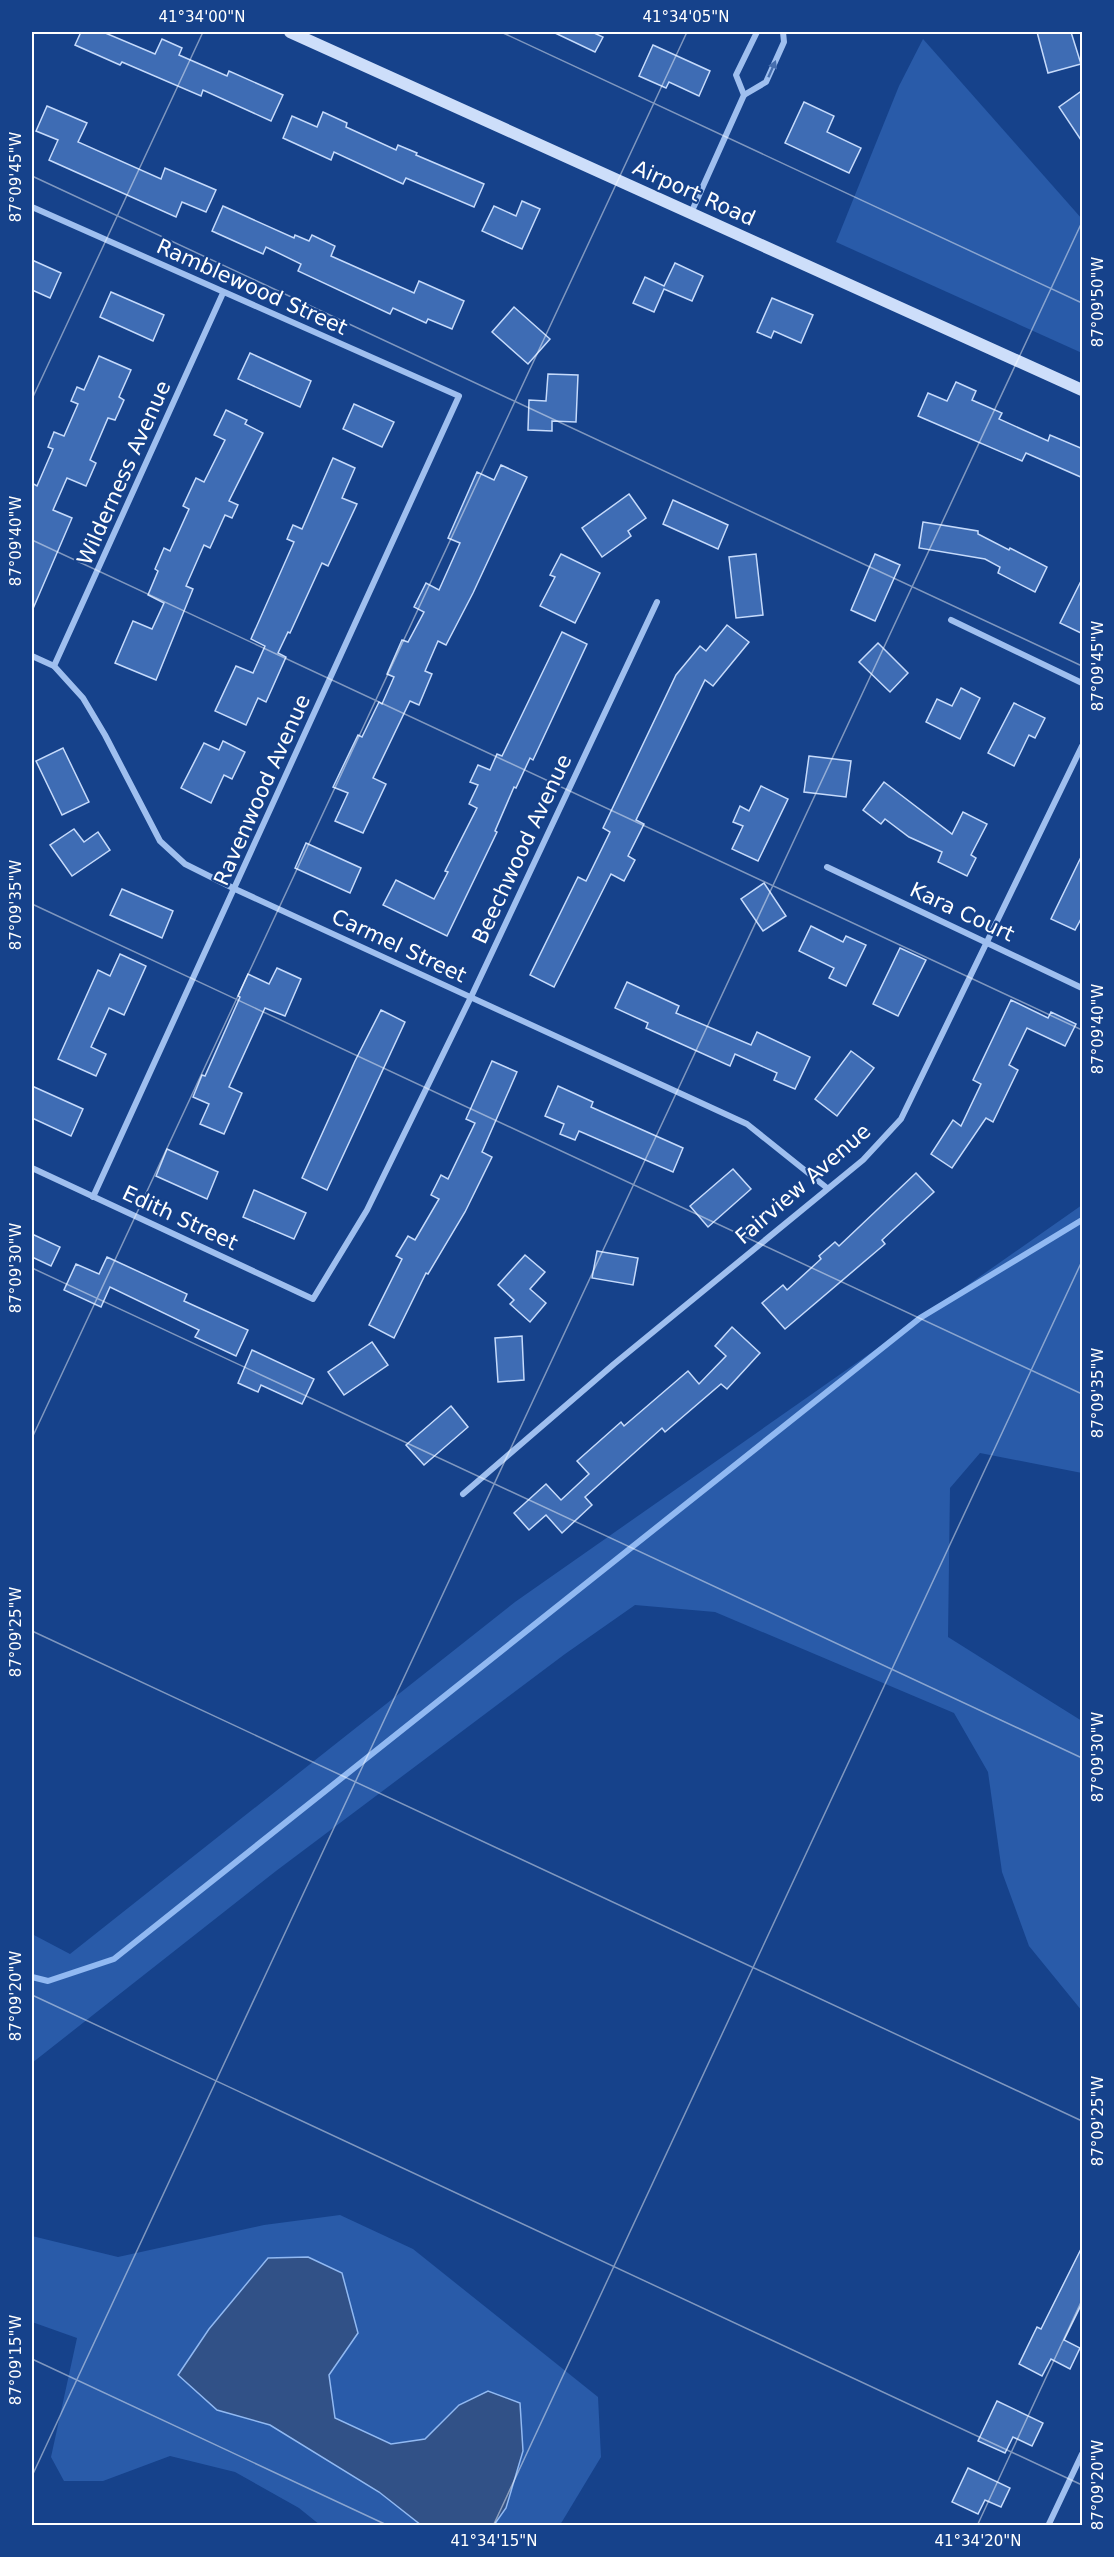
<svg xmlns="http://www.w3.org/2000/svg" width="1114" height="2557" font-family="'DejaVu Sans',sans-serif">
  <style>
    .green { fill: #295ba9 }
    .water { fill: #315187; stroke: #91b9f2; stroke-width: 1.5 }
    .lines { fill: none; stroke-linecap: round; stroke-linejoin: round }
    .stream { stroke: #91b9f2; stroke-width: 6 }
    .building { fill: #3e6cb4; stroke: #c5dafb; stroke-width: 1.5 }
    .street { stroke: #9fbfef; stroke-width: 6 }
    .secondary { stroke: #cddefa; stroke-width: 12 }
    .oneway { fill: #466eae }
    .ticks { fill: none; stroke: #fff; stroke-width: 1.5; stroke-opacity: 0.45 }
    .labels { text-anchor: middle; stroke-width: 4.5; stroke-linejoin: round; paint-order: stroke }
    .street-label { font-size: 21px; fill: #fff; stroke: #16428b }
    .neatline { fill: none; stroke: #fff; stroke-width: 2 }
    .ticks-label { font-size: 15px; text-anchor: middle; fill: #fff }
  </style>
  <rect width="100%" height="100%" fill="#16428b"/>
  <g class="green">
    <polygon points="923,39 1082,219 1082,353 836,242 899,86"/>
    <polygon points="1082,1205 1082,1473 980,1453 950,1488 948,1637 1082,1721 1082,2011 1029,1946 1002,1872 988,1772 954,1713 715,1612 635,1605 565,1654 276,1871 32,2063 32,1934 70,1954 515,1602"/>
    <polygon points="340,2215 413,2249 598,2397 601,2457 560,2525 494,2525 506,2508 459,2405 426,2439 391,2444 334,2418 329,2375 358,2333 308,2257 268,2258 209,2329 217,2410 270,2425 379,2492 421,2525 320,2525 299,2508 235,2472 170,2456 103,2481 64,2481 51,2457 77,2338 32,2322 32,2236 118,2257 264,2225"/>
  </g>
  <polygon class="water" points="308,2257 342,2273 358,2333 329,2375 335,2418 391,2444 425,2439 459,2405 488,2391 520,2403 523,2451 506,2508 494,2525 421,2525 379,2492 270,2425 217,2410 178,2375 209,2329 268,2258"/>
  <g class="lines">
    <polyline class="stream" points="32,1977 48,1981 114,1959 920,1318 1082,1220"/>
  </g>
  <g class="building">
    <polygon points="81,32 103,32 155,54 162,39 182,48 179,55 227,76 229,71 283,95 271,121 203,90 201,96 122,62 120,65 75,45"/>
    <polygon points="553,32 592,32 603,37 595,52"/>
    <polygon points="1037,32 1071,32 1081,64 1048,73"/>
    <polygon points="653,45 710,71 699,96 669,82 666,88 639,76"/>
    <polygon points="1083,90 1083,143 1059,107"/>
    <polygon points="804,102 834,116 827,132 861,148 849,173 785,143"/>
    <polygon points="47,106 87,123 78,142 161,179 165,168 216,190 206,212 182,202 176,217 49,160 58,140 36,131"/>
    <polygon points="323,112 347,123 346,127 396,150 398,145 417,153 416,155 484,184 474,207 406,178 403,184 334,152 331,160 283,138 292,116 317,127"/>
    <polygon points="522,201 540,209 522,249 482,231 494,206 516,216"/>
    <polygon points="223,206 294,238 295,235 309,241 312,235 335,246 331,256 414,293 419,281 464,301 452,329 428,319 426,323 393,308 390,314 298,271 301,264 266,247 263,254 212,231"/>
    <polygon points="32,260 61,273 50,298 32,290"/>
    <polygon points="675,263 703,276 692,301 664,289 654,312 633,303 645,277 664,286"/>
    <polygon points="111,292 164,315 153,341 100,317"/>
    <polygon points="772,298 813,315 801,343 774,331 771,338 757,332"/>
    <polygon points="514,307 550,339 528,364 492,332"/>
    <polygon points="250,353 311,381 300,407 238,379"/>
    <polygon points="99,356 131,370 119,397 124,400 115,420 108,418 90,460 96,463 86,486 67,478 53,510 72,518 32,611 32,483 37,486 53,449 48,447 54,432 64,436 78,404 71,401 77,387 84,390"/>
    <polygon points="548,374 578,375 576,422 552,421 552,431 528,430 529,400 546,401"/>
    <polygon points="956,382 976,391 972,400 1002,413 999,419 1048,441 1050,435 1083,449 1083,478 1026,453 1022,461 918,416 928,393 947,401"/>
    <polygon points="354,404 394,422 382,447 343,429"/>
    <polygon points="226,410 247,420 245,424 263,433 229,501 238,505 232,518 225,515 210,548 204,545 186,586 193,589 156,680 115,663 133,621 152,629 164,603 148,595 158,571 155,569 164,548 170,551 189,509 183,506 196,478 204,482 225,440 214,435"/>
    <polygon points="333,458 355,468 342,498 357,504 328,566 322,563 290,633 288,632 278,653 286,657 266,702 258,698 246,725 215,711 236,666 253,673 265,646 251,639 294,542 287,539 293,525 302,529"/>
    <polygon points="501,465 527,477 473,593 446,645 438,641 425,671 432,674 419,705 410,701 373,778 386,784 363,833 335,821 348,793 333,787 358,735 362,737 379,702 382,704 394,677 387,674 402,640 408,642 424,612 414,607 426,583 439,590 460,543 448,538 477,472 494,480"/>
    <polygon points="629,494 646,518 628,531 631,536 602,557 582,528"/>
    <polygon points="673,500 728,525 718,549 663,524"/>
    <polygon points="923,522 978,531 978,534 1009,550 1010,548 1047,567 1035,592 998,573 1000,567 985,559 919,548"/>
    <polygon points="561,554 600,573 575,623 540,606 555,577 550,575"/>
    <polygon points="756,554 763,615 736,618 729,557"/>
    <polygon points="875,554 900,565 875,621 851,610"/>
    <polygon points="1083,577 1083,634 1060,623"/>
    <polygon points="727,625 749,642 713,686 705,680 636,820 644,824 628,856 635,860 624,881 611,874 554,987 530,975 578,877 586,881 610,832 603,828 676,675 700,646 706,651"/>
    <polygon points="562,632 587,644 533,760 530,758 516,788 514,787 495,831 497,832 447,936 383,905 396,880 434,899 448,872 445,871 477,808 469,804 478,785 470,782 478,765 490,770 497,754 502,756"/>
    <polygon points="878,643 908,673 890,692 859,662"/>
    <polygon points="961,688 980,698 960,739 926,722 937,699 952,706"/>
    <polygon points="1014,703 1045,718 1035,738 1029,735 1014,766 988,753"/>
    <polygon points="223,741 245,752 232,779 224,775 211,803 181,788 204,743 219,750"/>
    <polygon points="63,748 89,802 62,815 36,761"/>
    <polygon points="809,756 851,761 846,797 804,792"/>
    <polygon points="884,782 952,834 963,812 987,824 971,855 976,858 967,876 938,862 942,852 909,837 885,819 881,824 863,810"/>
    <polygon points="761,786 788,799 758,861 732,849 743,826 733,822 740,806 749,811"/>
    <polygon points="74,829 84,842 98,832 110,850 72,876 50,845"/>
    <polygon points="306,843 361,868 350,893 295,868"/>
    <polygon points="1083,853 1083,915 1075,930 1051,919"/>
    <polygon points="764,883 786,916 763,931 741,899"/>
    <polygon points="122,889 173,911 162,938 110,915"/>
    <polygon points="811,926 843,942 846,936 866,945 846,986 829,978 834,968 799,951"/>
    <polygon points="900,948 926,960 898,1016 873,1004"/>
    <polygon points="120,954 146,966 124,1015 109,1008 91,1047 106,1054 96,1076 58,1059 98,970 110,976"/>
    <polygon points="277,968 301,979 285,1016 265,1008 229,1087 242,1093 224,1134 200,1124 209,1104 193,1097 202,1075 205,1076 240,997 238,996 248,974 269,984"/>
    <polygon points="627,982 679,1006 676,1013 751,1045 757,1032 810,1057 795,1089 774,1080 777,1073 735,1054 730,1066 646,1028 648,1023 615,1008"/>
    <polygon points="1011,1000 1048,1018 1051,1012 1076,1024 1065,1046 1027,1028 1009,1065 1018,1070 993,1122 986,1118 952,1168 931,1154 953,1120 961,1126 981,1084 973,1080"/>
    <polygon points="381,1010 405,1022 327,1190 302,1178 355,1061"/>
    <polygon points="851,1051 874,1068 837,1116 815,1099"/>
    <polygon points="492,1061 517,1072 482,1152 492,1157 465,1212 428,1274 426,1273 394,1338 369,1325 402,1259 396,1256 408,1236 415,1240 439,1199 431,1195 441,1175 448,1179 475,1123 466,1119"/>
    <polygon points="32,1086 83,1109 71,1136 32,1118"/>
    <polygon points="558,1086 593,1102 591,1107 683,1148 673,1172 579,1131 575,1140 560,1134 564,1124 545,1116"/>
    <polygon points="167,1149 218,1172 207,1199 156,1176"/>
    <polygon points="733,1169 751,1189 708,1227 690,1206"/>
    <polygon points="916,1173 934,1192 882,1240 885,1244 785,1329 762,1303 783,1285 787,1290 821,1259 819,1256 835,1242 839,1246"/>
    <polygon points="254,1190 306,1213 294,1239 243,1217"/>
    <polygon points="32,1234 60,1247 51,1266 32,1257"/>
    <polygon points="597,1251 638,1258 633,1285 592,1278"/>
    <polygon points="525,1255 545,1272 530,1289 546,1303 530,1322 510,1304 514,1300 498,1285"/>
    <polygon points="107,1257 187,1294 184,1301 248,1330 236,1356 195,1337 199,1330 110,1287 101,1307 64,1290 76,1264 99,1274"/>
    <polygon points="732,1327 760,1353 727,1389 721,1384 665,1432 662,1428 585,1497 592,1505 562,1533 546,1515 529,1530 514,1513 546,1484 561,1500 589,1474 577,1461 621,1422 624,1426 688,1371 699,1384 726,1356 715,1346"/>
    <polygon points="522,1336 524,1380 498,1382 495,1338"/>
    <polygon points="372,1342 388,1365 344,1395 328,1372"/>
    <polygon points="252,1350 314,1379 302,1404 261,1385 258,1392 238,1383"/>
    <polygon points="451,1406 468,1427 424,1465 406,1445"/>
    <polygon points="1083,2245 1083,2301 1064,2340 1080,2348 1070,2369 1051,2359 1042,2376 1019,2364 1037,2327 1041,2329"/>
    <polygon points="997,2401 1043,2423 1032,2446 1013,2437 1005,2453 978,2441"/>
    <polygon points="968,2468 1010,2488 1001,2507 985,2500 978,2514 952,2502"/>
  </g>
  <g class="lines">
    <g class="street">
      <polyline points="744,95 736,75 757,32"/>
      <polyline points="32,207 459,396 93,1197"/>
      <polyline points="691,213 744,95 766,82 784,42 783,32"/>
      <polyline points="951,620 1082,683"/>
      <polyline points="32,656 54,666 83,698 105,735 160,841 185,864 235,889 747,1124 827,1188"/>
      <polyline points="54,666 223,293"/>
      <polyline points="827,867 1082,988"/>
      <polyline points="32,1168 313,1299 367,1210 471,997 657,602"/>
      <polyline points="463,1494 614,1364 863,1160 901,1119 1082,746"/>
      <polyline points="1048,2526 1082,2454"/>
    </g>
    <polyline class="secondary" points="290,32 1082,390"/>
  </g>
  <defs><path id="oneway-solid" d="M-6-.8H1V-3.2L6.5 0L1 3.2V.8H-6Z" transform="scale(1.5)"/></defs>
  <use class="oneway" href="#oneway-solid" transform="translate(772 69) rotate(-66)"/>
  <path class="ticks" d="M501,32L1082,303M32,176L1082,666M32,399L203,32M32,540L1082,1030M32,904L1082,1394M32,1268L1082,1758M32,1438L687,32M32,1631L1082,2121M32,1995L1082,2485M32,2359L389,2526M32,2476L1082,222M493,2526L1082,1261M977,2526L1082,2300"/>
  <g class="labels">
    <g class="street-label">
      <text transform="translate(694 193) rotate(24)" y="7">Airport Road</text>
      <text transform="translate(252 287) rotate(24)" y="7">Ramblewood Street</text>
      <text transform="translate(124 473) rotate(-66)" y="7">Wilderness Avenue</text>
      <text transform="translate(262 790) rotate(-66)" y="7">Ravenwood Avenue</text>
      <text transform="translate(522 849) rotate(-65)" y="7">Beechwood Avenue</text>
      <text transform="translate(962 912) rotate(25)" y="7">Kara Court</text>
      <text transform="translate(399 946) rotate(25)" y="7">Carmel Street</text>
      <text transform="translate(803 1184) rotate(-41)" y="7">Fairview Avenue</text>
      <text transform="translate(180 1218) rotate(25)" y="7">Edith Street</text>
    </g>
  </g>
  <rect width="1114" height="2557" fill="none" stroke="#16428b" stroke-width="66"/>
  <rect x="33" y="33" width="1048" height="2491" class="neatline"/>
  <g class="ticks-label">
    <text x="202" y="22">41°34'00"N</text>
    <text x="686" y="22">41°34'05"N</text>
    <text transform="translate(16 177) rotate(-90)" y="5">87°09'45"W</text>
    <text transform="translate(1098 302) rotate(-90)" y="5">87°09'50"W</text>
    <text transform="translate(16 541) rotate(-90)" y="5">87°09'40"W</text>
    <text transform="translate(1098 666) rotate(-90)" y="5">87°09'45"W</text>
    <text transform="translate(16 905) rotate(-90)" y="5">87°09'35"W</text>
    <text transform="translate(1098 1029) rotate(-90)" y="5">87°09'40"W</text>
    <text transform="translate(16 1268) rotate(-90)" y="5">87°09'30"W</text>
    <text transform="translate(1098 1393) rotate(-90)" y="5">87°09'35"W</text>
    <text transform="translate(16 1632) rotate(-90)" y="5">87°09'25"W</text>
    <text transform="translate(1098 1757) rotate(-90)" y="5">87°09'30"W</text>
    <text transform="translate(16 1996) rotate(-90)" y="5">87°09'20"W</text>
    <text transform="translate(1098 2121) rotate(-90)" y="5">87°09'25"W</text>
    <text transform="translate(16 2360) rotate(-90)" y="5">87°09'15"W</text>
    <text transform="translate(1098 2485) rotate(-90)" y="5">87°09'20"W</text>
    <text x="494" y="2546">41°34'15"N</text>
    <text x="978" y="2546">41°34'20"N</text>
  </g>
</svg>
